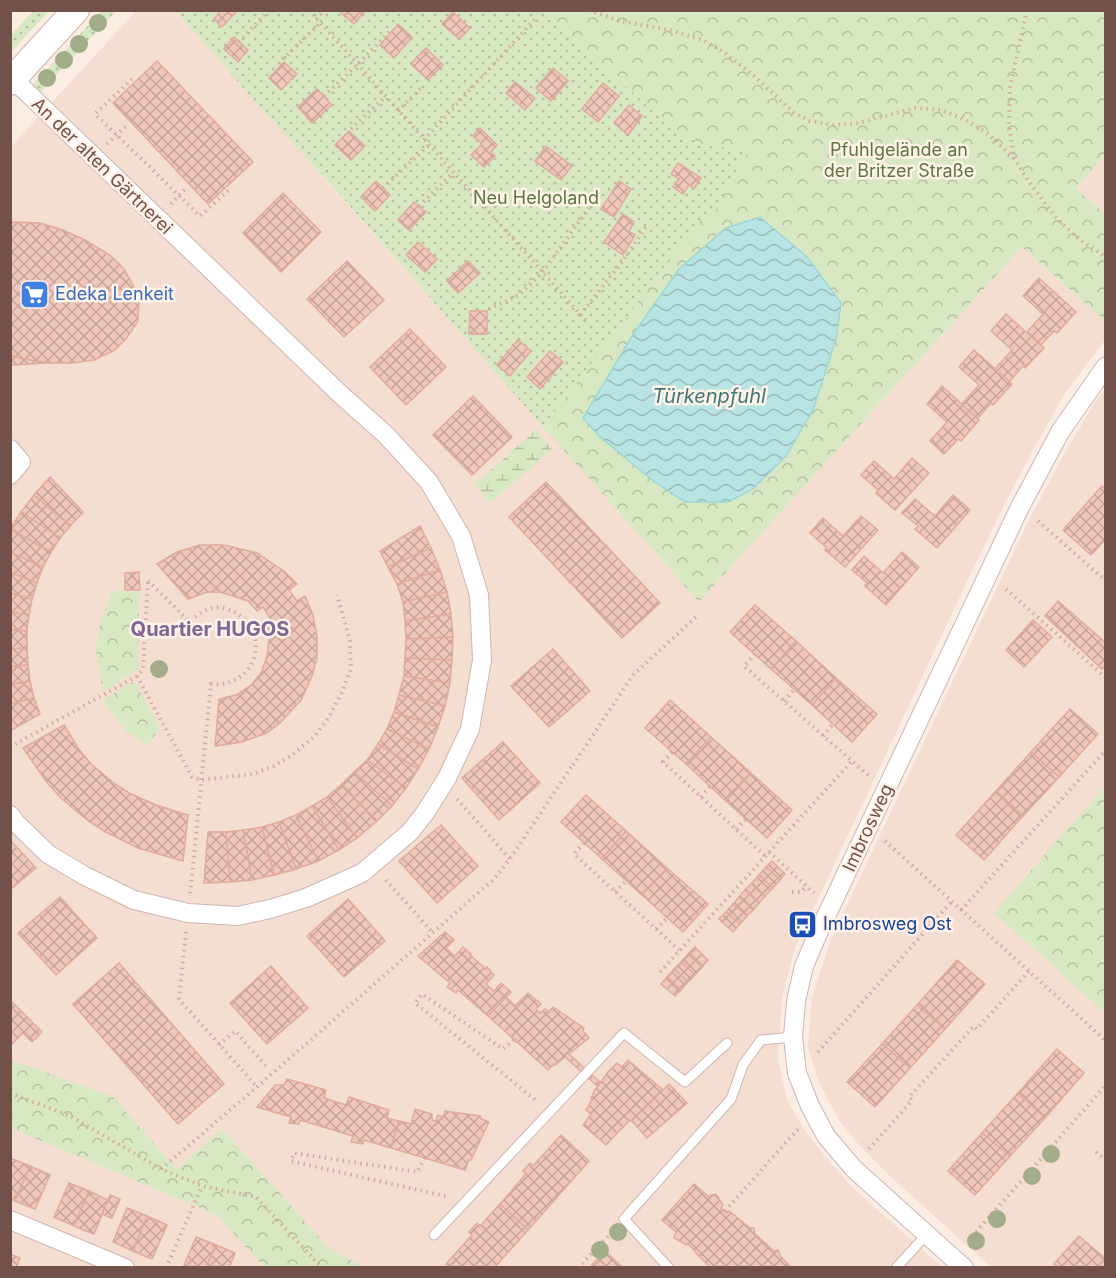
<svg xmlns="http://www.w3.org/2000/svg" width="1116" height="1278" font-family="Inter,sans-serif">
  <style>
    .residential { fill: #f3ded1 }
    .grass { fill: url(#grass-dots) }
    .forest { fill: url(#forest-crowns) }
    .wetland { fill: url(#wetland-marsh) }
    .water { fill: url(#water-waves); stroke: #9ed6d5; stroke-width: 1.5 }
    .building { fill: url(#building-cross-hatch); stroke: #e2aa9c; stroke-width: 1.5 }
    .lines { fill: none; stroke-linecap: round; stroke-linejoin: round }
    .service-casing { stroke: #ceb6ad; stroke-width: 11 }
    .minor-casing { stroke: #ceb6ad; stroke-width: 20 }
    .secondary-casing { stroke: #d1b4aa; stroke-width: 28 }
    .path { stroke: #d5aa9e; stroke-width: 4; stroke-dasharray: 1.5 4.5; stroke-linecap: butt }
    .service { stroke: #fff; stroke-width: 9 }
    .minor { stroke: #fff; stroke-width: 18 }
    .secondary { stroke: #fff; stroke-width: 26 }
    .tree { fill: #a4ad8a }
    .labels { text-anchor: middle; stroke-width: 5; stroke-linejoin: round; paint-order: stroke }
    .park-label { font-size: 18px; fill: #5c7842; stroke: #fff2e9 }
    .street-label { font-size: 18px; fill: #72514a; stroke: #fff2e9 }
    .shop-label { font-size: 18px; fill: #366cbe; stroke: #fff2e9; text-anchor: start }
    .transit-label { font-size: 18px; fill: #164399; stroke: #fff2e9; text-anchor: start }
    .water-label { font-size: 20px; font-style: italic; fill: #3e7877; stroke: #fff2e9 }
    .neighbourhood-label { font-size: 20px; font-weight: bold; fill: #7d6596; stroke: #fff2e9 }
  </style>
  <defs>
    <pattern id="grass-dots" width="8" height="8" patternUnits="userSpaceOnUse" patternTransform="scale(1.5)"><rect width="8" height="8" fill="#d8e8c2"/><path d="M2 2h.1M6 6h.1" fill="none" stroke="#b4bea0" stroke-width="1.8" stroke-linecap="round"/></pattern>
    <pattern id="forest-crowns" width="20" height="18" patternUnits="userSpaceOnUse" patternTransform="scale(1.5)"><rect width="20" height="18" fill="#d8e8c2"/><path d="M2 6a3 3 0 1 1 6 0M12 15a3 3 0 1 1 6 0" fill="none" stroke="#b4bea0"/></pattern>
    <pattern id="wetland-marsh" width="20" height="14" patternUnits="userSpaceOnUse" patternTransform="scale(1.5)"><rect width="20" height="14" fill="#d8e8c2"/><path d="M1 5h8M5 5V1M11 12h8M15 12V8" fill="none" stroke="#b4bea0"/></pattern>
    <pattern id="water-waves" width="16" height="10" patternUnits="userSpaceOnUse" patternTransform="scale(1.5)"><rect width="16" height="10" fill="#b8e4e3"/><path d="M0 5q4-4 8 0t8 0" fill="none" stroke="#9abbba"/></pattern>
    <pattern id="building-cross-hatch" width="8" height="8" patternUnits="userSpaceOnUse" patternTransform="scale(1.5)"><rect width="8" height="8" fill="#f0c7bb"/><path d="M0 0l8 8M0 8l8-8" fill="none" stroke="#c7a49a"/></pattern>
  </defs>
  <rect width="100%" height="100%" fill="#fbede3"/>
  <g class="residential">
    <polygon points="136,11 176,11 699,602 1022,247 1105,321 1105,340 1066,392 1038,441 1009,495 971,573 795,948 782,998 778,1060 787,1100 805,1131 828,1160 853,1188 942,1267 363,1267 329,1248 222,1129 217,1215 264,1267 11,1267 10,148"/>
    <polygon points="1105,155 1105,214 1076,188"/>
    <polygon points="1105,389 1105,1267 991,1267 892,1178 859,1145 839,1120 819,1083 808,1048 812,998 831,939 1028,522 1063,456 1095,402"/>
  </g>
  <g class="grass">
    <polygon points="33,11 49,11 11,52 11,35"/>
    <polygon points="102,11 116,11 39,94 33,84"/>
    <polygon points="176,11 541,11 672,127 701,145 749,149 711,218 703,218 543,427 347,203 260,107"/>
  </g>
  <g class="forest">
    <polygon points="541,11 1105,11 1105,155 1076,188 1105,214 1105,321 1022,247 699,602 543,427 703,217 711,218 749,149 701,145 672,127"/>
    <polygon points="112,591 139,591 138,669 103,692 96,651 100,623"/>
    <polygon points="134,681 160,727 147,746 126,731 114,716 103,700"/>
    <polygon points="1105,786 1105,1013 994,913"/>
    <polygon points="11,1060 112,1096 177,1169 222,1129 329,1248 363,1267 264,1267 217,1215 11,1128"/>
  </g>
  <polygon class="wetland" points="536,430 552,450 490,503 474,485"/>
  <polygon class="water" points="760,217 807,257 841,303 836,339 813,410 786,456 753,489 728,502 685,502 652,480 599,436 583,418 632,336 679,269 726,228"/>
  <g class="building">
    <polygon points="217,10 238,10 222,27 214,19 219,13"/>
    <polygon points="343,10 366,10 354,24 341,13"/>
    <polygon points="453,12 470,28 459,39 442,24"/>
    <polygon points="398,24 412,37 394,58 380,45"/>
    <polygon points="234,37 248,50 238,62 224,49"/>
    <polygon points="426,48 443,65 428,80 411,64"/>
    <polygon points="157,61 253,162 208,204 113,103"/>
    <polygon points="284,62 297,74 281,90 269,78"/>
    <polygon points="553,68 568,81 551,101 536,88"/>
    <polygon points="515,82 535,98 525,110 506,93"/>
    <polygon points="603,83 619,96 598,122 582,109"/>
    <polygon points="317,89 332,105 312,123 298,107"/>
    <polygon points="629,105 642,116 628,135 614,123"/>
    <polygon points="480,128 497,145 491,152 495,156 484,167 471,155 482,144 473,136"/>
    <polygon points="349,131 365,146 351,160 335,145"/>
    <polygon points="546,146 572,166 561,180 535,161"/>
    <polygon points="678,163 701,178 694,189 689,185 683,194 673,187 679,179 671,174"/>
    <polygon points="376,181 390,195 375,211 361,197"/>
    <polygon points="619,181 631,189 614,217 601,209"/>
    <polygon points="283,193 321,232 281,272 243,233"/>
    <polygon points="414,202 426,212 409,230 398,220"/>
    <polygon points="623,214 634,222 629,231 635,235 623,255 604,242"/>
    <polygon points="16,222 40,223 63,230 85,240 111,256 124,269 133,285 139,299 138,321 126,339 113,351 94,360 71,363 47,363 19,358 10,355 10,223"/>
    <polygon points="418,242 437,259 425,272 406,255"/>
    <polygon points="347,261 384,300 344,337 307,299"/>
    <polygon points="468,261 480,273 458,293 447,281"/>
    <polygon points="1039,278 1076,312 1057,333 1054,331 1041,345 1027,332 1043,314 1023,296"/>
    <polygon points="470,311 487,311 487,334 469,334"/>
    <polygon points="1006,314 1044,348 1025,368 1023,366 1009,382 995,369 1012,350 991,331"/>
    <polygon points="410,329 446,367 406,405 370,367"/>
    <polygon points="518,340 531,351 510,376 497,365"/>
    <polygon points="974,350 1012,384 993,405 991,403 977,419 961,405 979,385 959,367"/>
    <polygon points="550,351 563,362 540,389 527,377"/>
    <polygon points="10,355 19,358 47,363 13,365 10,364"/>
    <polygon points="942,386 979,420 961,441 958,439 944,454 930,441 947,422 927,404"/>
    <polygon points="473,396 512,437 472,475 433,435"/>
    <polygon points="912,458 929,473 895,510 876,493 878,490 861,475 874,461 894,479"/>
    <polygon points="50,477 83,512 70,526 34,495"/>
    <polygon points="546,482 660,603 622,638 509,517"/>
    <polygon points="1102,486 1106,489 1106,539 1091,555 1063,530"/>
    <polygon points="34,495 70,526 60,538 21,512"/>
    <polygon points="953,495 970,510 937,548 915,529 918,526 902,513 915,499 935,516"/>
    <polygon points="21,512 60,538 51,552 10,529"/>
    <polygon points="861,516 878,530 845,567 825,550 827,548 810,533 823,518 843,536"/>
    <polygon points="420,526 431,548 388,567 380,551"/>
    <polygon points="10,529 51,552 43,567 10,552"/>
    <polygon points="200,545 224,545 257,553 284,571 297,584 289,590 297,601 305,596 313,615 317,637 317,658 312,676 301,700 281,722 267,733 242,742 215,746 219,699 236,695 251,685 261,673 267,656 269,638 264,622 270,618 263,607 257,611 248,601 220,592 207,592 188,599 157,564 177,552"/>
    <polygon points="431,548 440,570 397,584 388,567"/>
    <polygon points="10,552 43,567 37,583 10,572"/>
    <polygon points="902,552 919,567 886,605 865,586 867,583 852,570 864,556 883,573"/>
    <polygon points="440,570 447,592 403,602 397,584"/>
    <polygon points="10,572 37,583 32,599 10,593"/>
    <polygon points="139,572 140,590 125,590 125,573"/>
    <polygon points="447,592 451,614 405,621 403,602"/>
    <polygon points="10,593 32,599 29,615 10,612"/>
    <polygon points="1058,601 1106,643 1106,666 1102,669 1045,616"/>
    <polygon points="755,605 796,641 771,669 730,632"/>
    <polygon points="10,612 29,615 27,631 10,630"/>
    <polygon points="451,614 453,637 406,639 405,621"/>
    <polygon points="1033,620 1052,637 1024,667 1006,650"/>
    <polygon points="10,630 27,631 27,648 10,649"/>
    <polygon points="453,637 452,660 405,658 406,639"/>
    <polygon points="796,641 836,678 812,705 771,669"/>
    <polygon points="27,648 28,665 10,667 10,649"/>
    <polygon points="553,649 590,691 549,727 511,686"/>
    <polygon points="405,658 452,660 450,683 404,676"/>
    <polygon points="28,665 30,681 10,685 10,667"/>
    <polygon points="404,676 450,683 445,706 399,695"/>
    <polygon points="836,678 877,714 852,742 812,705"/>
    <polygon points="30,681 34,698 10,704 10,685"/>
    <polygon points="399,695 445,706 438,727 394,712"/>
    <polygon points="34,698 40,714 10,731 10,704"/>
    <polygon points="670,700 711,737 686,764 645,728"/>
    <polygon points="1070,709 1098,734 1059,777 1031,752"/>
    <polygon points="394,712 438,727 429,749 387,729"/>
    <polygon points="64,725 78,748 91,764 115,784 131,794 156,805 188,815 183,861 138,848 104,831 87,820 61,798 48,784 23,748"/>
    <polygon points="387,729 429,749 418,769 378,744"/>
    <polygon points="711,737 751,773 726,801 686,764"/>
    <polygon points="503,742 540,783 499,820 462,778"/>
    <polygon points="378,744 418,769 406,788 367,760"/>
    <polygon points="1031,752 1059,777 1023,816 996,791"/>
    <polygon points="367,760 406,788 392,806 354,772"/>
    <polygon points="354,772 392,806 376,822 342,784"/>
    <polygon points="751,773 792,810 767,838 726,801"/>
    <polygon points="342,784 376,822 357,838 327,797"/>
    <polygon points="996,791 1023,816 984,860 956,835"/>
    <polygon points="586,795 626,831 602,859 561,822"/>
    <polygon points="327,797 357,838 339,850 312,806"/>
    <polygon points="312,806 339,850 318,861 296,815"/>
    <polygon points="296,815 318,861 296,869 279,822"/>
    <polygon points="279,822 296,869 274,875 262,827"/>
    <polygon points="441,825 478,866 437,903 399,861"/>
    <polygon points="262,827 274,875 252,880 243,830"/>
    <polygon points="243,830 252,880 230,882 226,832"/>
    <polygon points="626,831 667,868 642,895 602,859"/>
    <polygon points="208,832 226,832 230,882 204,883"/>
    <polygon points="10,840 36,868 10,890"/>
    <polygon points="772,861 785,874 780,880 766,867"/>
    <polygon points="766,867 780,880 773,888 759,875"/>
    <polygon points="667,868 708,904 683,932 642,895"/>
    <polygon points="759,875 773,888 765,896 752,883"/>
    <polygon points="752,883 765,896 759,903 745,890"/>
    <polygon points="745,890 759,903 753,910 739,897"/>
    <polygon points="60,897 97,938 56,975 18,933"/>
    <polygon points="739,897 753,910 747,916 733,904"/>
    <polygon points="348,899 385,941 344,977 307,936"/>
    <polygon points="733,904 747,916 740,924 726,912"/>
    <polygon points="726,912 740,924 733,932 719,919"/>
    <polygon points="445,932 454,940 446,948 455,956 463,947 471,954 470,955 486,969 487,967 494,975 486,984 494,991 501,983 511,992 488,1016 458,990 456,993 447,987 450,983 418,956"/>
    <polygon points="695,947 708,960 702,967 688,954"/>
    <polygon points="688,954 702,967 695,975 681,962"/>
    <polygon points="957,960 985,984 945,1029 917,1005"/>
    <polygon points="681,962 695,975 688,982 674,969"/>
    <polygon points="119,963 224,1084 178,1124 73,1004"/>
    <polygon points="271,966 308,1008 267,1044 230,1003"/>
    <polygon points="674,969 688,982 681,990 667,977"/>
    <polygon points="667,977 681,990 675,996 661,984"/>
    <polygon points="528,993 541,1004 536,1009 540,1013 545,1009 549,1012 553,1007 584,1028 583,1031 589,1038 569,1054 600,1082 597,1086 565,1057 555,1065 554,1064 548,1070 488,1016 506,997 515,1006"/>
    <polygon points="10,1000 42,1032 32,1042 23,1033 11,1045 10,1044"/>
    <polygon points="917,1005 945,1029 910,1068 882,1044"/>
    <polygon points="882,1044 910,1068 875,1107 847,1082"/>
    <polygon points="1057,1049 1084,1073 1045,1118 1018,1093"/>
    <polygon points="628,1060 663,1090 632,1121 630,1120 606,1145 583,1125 591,1114 586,1110 592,1100 591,1098 595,1090 608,1072 617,1063 622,1067"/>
    <polygon points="287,1079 326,1090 324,1098 346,1105 349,1097 389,1110 387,1118 399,1121 391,1148 364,1140 363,1144 351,1142 353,1136 300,1120 299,1124 289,1123 291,1117 257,1107 275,1085 284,1085"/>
    <polygon points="669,1084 687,1103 647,1138 632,1121"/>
    <polygon points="1018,1093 1045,1118 1010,1156 982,1133"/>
    <polygon points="415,1109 432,1114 432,1120 436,1121 438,1115 443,1117 445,1111 480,1116 481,1119 489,1122 471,1160 469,1160 465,1170 391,1148 399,1121 411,1124"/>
    <polygon points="982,1133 1010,1156 975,1195 948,1171"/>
    <polygon points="561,1135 589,1161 528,1230 500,1204 526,1174 523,1171 530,1163 533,1166"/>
    <polygon points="10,1158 30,1166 15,1201 10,1199"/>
    <polygon points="30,1166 50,1175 35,1209 15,1201"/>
    <polygon points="69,1183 89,1191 74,1226 54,1217"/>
    <polygon points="694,1184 708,1196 716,1194 723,1205 721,1208 727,1213 729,1211 750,1228 754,1228 755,1234 774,1251 778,1250 781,1257 792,1268 711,1268 695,1252 694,1250 688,1244 686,1245 674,1238 676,1232 662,1220"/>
    <polygon points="89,1191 108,1200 94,1234 74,1226"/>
    <polygon points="110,1195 120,1199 112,1218 102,1214"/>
    <polygon points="500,1204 528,1230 494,1268 450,1268 446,1264 472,1235 469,1232 477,1223 480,1226"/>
    <polygon points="127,1208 147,1216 133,1251 113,1242"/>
    <polygon points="147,1216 167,1225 152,1259 133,1251"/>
    <polygon points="1079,1236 1106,1259 1106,1268 1059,1268 1054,1264"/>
    <polygon points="196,1237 216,1245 206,1268 183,1268"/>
    <polygon points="216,1245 235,1253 229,1268 206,1268"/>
    <polygon points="605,1251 623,1268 589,1268"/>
    <polygon points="10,1254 20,1258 16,1268 10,1268"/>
  </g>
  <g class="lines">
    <defs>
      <g id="service">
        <polyline points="434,1235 624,1033 685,1082 727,1043"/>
        <polyline points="669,1268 624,1219 731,1099 743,1065 761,1040 793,1037"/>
        <polyline points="896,1268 927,1234"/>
      </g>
      <g id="minor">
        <polyline points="10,449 21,462 10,475"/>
        <polyline points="10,815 16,823 48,854 85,876 134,900 188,913 238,916 270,909 306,898 362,873 410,832 425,813 447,778 470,729 482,660 479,595 461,536 429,482 386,435 339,393 13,79"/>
        <polyline points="10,1220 125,1268"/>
        <polyline points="964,1268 854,1169 826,1136 810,1106 797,1073 793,1037 796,1001 804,966 819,931 1020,507 1060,432 1106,366"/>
      </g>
      <polyline id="secondary" points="10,82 76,10"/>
    </defs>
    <use href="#service" class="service-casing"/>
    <use href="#minor" class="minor-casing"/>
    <use href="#secondary" class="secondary-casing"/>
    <g class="path">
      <polyline points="309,10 588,323"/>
      <polyline points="589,10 620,21 670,30 703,40 725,53 752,74 794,113 810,121 834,125 858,123 915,108 942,110 965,120 987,133 1014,158"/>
      <polyline points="1027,10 1010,87 1009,125 1014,158 1029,182 1057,219 1079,239 1106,257"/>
      <polyline points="316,19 325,10"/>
      <polyline points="239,42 269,10"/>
      <polyline points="281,65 283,59 320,23"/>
      <polyline points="132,79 95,114 200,216 231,188"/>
      <polyline points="324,96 357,65 390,31 392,32"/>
      <polyline points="398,111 423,86"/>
      <polyline points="351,129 385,97"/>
      <polyline points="424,140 535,19"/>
      <polyline points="107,144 126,126"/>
      <polyline points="383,188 429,145"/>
      <polyline points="171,204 185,189"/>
      <polyline points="419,206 453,173"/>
      <polyline points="489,309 519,295 542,273 589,208"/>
      <polyline points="580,315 622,262 647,225"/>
      <polyline points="1038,521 1106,581"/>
      <path d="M148,581L190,622C195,617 201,611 209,609C226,603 249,617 254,634C263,663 240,687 211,684L190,895"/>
      <polyline points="1006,589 1106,678"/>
      <polyline points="755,654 744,666 869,776"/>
      <polyline points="137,676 192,777 202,780 252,774 274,766 292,755 315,736 329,717 342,692 351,669 350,641 337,595"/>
      <polyline points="784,701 794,690"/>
      <polyline points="823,736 833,724"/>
      <polyline points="10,747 137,676 143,669 148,581"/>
      <polyline points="672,752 663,762 765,856"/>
      <polyline points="573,765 633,675 697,616"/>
      <polyline points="701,797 710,786"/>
      <polyline points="457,799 510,859"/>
      <polyline points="736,829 746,819"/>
      <polyline points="885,841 1106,1041"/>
      <polyline points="584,843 574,854 679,950"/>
      <polyline points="769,852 814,893"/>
      <polyline points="386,880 433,933"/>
      <polyline points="615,892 626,881"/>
      <polyline points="792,892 801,892 807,886"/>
      <polyline points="961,910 1106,750"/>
      <polyline points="656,929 667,918"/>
      <polyline points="186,932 179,999 257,1087"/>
      <polyline points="660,972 852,761"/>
      <polyline points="514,1040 503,1049 422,994 415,1003 538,1102"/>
      <polyline points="219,1045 235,1031 266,1066"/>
      <polyline points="818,1052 952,901"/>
      <polyline points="10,1093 70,1116 161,1169 202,1186 256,1197 322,1268"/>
      <polyline points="869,1149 912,1100 909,1097 974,1026 977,1029 1029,971"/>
      <polyline points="1096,1152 1106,1160"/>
      <polyline points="425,1158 417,1172 294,1153 291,1161 449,1197"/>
      <polyline points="161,1169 257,1087 493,880 510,859 572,766"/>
      <polyline points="725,1211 798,1129"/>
      <polyline points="968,1241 1106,1085"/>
      <polyline points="166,1268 202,1186"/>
      <polyline points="578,1268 613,1231"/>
    </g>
    <use href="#service" class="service"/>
    <use href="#minor" class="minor"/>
    <use href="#secondary" class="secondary"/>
  </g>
  <g class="tree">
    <circle cx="98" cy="23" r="9"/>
    <circle cx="79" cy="44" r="9"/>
    <circle cx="64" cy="60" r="9"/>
    <circle cx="47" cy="78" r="9"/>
    <circle cx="159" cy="669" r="9"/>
    <circle cx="1051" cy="1154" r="9"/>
    <circle cx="1032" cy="1176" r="9"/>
    <circle cx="997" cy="1219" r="9"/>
    <circle cx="618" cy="1232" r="9"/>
    <circle cx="976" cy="1241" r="9"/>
    <circle cx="600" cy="1250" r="9"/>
  </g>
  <defs>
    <symbol id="supermarket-square" viewBox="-11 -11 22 22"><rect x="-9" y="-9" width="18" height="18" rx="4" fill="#3f7fe0" stroke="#fff2e9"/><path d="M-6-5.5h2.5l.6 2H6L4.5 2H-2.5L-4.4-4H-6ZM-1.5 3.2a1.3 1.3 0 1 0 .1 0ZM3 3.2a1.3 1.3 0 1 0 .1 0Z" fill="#fff"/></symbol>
    <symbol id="bus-square" viewBox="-11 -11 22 22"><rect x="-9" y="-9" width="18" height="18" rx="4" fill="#1a4fb4" stroke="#fff2e9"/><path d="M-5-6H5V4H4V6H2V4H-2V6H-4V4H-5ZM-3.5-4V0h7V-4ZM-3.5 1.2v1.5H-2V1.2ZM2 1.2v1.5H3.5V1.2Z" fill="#fff"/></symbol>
  </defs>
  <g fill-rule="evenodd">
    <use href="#supermarket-square" x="18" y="278" width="33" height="33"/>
    <use href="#bus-square" x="786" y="908" width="33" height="33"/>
  </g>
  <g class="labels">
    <g class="park-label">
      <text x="899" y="156">Pfuhlgelände an<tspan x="899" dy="21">der Britzer Straße</tspan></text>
      <text x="536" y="204">Neu Helgoland</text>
    </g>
    <g class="street-label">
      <text transform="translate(102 166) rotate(44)" y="6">An der alten Gärtnerei</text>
      <text transform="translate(868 828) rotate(-65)" y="6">Imbrosweg</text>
    </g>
    <g class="shop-label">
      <text x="55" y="300">Edeka Lenkeit</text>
    </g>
    <g class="transit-label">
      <text x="823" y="930">Imbrosweg Ost</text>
    </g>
    <g class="water-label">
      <text x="709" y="403">Türkenpfuhl</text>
    </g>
    <g class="neighbourhood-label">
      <text x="210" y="636">Quartier HUGOS</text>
    </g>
  </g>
  <rect width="1116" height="1278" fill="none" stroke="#72514a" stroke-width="24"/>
</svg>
